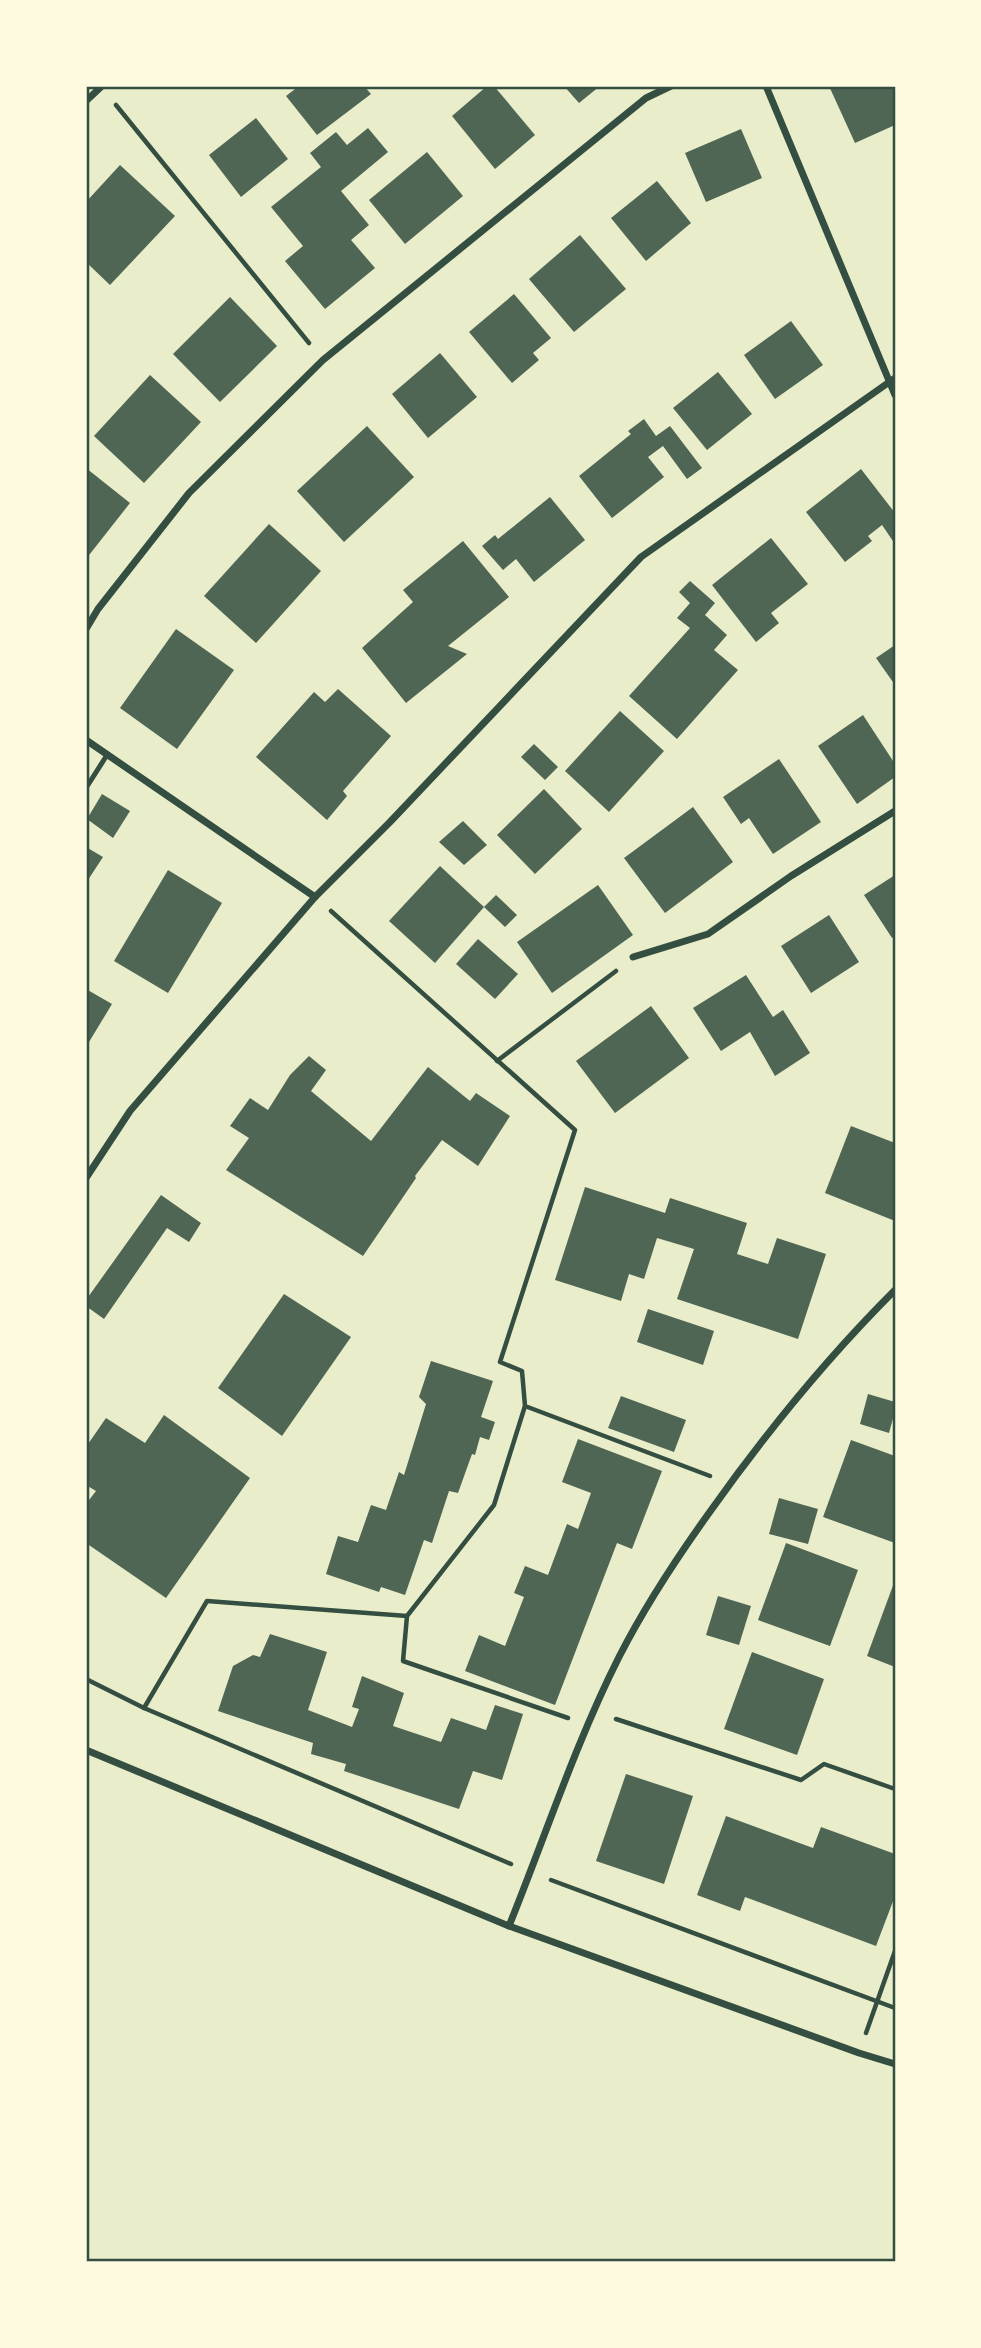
<svg xmlns="http://www.w3.org/2000/svg" width="981" height="2348" font-family="Merriweather,serif">
  <style>
    .building { fill: #4f6655 }
    .lines { fill: none; stroke-linecap: round; stroke-linejoin: round }
    .path { stroke: #344e41; stroke-width: 4.5 }
    .service { stroke: #344e41; stroke-width: 5 }
    .minor { stroke: #344e41; stroke-width: 7 }
    .neatline { fill: none; stroke: #344e41; stroke-width: 2.5 }
  </style>
  <rect width="100%" height="100%" fill="#e9edc9"/>
  <g class="building">
    <polygon points="299,86 364,86 371,94 317,135 286,96"/>
    <polygon points="487,86 494,86 535,135 495,169 452,116"/>
    <polygon points="564,86 600,86 579,103"/>
    <polygon points="829,86 893,86 895,125 855,143"/>
    <polygon points="256,118 288,159 241,197 209,155"/>
    <polygon points="368,128 388,152 341,191 369,225 351,240 375,268 325,309 285,261 303,246 271,207 321,167 310,153 336,132 347,145"/>
    <polygon points="741,129 762,178 706,202 685,153"/>
    <polygon points="427,152 463,196 405,244 369,200"/>
    <polygon points="120,165 175,216 110,285 86,262 86,202"/>
    <polygon points="657,181 691,223 646,261 611,218"/>
    <polygon points="580,235 626,289 574,332 529,279"/>
    <polygon points="514,294 551,338 533,353 539,360 512,383 469,332"/>
    <polygon points="230,297 277,346 220,402 173,354"/>
    <polygon points="791,321 823,365 775,399 744,355"/>
    <polygon points="440,353 477,397 428,438 392,394"/>
    <polygon points="718,372 752,414 707,450 673,408"/>
    <polygon points="150,375 201,422 144,483 94,436"/>
    <polygon points="644,419 656,436 670,426 702,468 687,479 663,446 648,457 664,477 612,518 579,476 631,434 628,431"/>
    <polygon points="367,426 414,477 344,542 297,491"/>
    <polygon points="86,468 130,503 86,559"/>
    <polygon points="861,469 895,513 895,544 882,525 868,536 872,541 845,562 806,512"/>
    <polygon points="550,497 585,540 534,582 516,559 503,570 482,546 495,535 498,539"/>
    <polygon points="269,524 321,571 256,643 204,596"/>
    <polygon points="771,538 808,584 771,613 779,623 756,642 712,585"/>
    <polygon points="463,541 509,597 448,646 467,654 406,703 362,648 413,602 403,590"/>
    <polygon points="690,581 715,603 705,615 727,635 714,650 738,670 677,739 629,696 690,628 677,618 690,603 679,592"/>
    <polygon points="176,629 234,670 177,749 120,708"/>
    <polygon points="895,645 895,685 876,658"/>
    <polygon points="338,689 391,736 343,791 347,796 327,820 256,757 314,692 325,702"/>
    <polygon points="620,711 664,751 609,812 565,771"/>
    <polygon points="863,715 895,764 895,777 857,804 818,746"/>
    <polygon points="534,744 558,767 545,780 521,757"/>
    <polygon points="779,759 821,822 773,854 749,818 741,824 723,797"/>
    <polygon points="544,789 582,829 535,874 497,835"/>
    <polygon points="102,794 130,811 113,838 87,819"/>
    <polygon points="693,807 733,862 665,913 624,858"/>
    <polygon points="463,821 487,845 464,865 439,842"/>
    <polygon points="86,847 103,857 86,883"/>
    <polygon points="440,866 484,907 435,963 389,921"/>
    <polygon points="168,870 222,903 168,993 114,961"/>
    <polygon points="895,875 895,936 892,938 864,895"/>
    <polygon points="598,885 633,935 552,993 517,942"/>
    <polygon points="496,895 517,915 505,927 484,907"/>
    <polygon points="829,915 859,962 811,993 781,946"/>
    <polygon points="478,939 518,974 495,999 456,964"/>
    <polygon points="746,975 773,1017 783,1010 810,1053 775,1076 750,1032 721,1051 693,1008"/>
    <polygon points="86,989 112,1004 86,1047"/>
    <polygon points="651,1006 689,1058 615,1113 576,1061"/>
    <polygon points="309,1056 326,1070 311,1091 371,1141 428,1067 470,1101 476,1093 510,1116 478,1166 442,1140 415,1176 416,1178 363,1256 226,1170 249,1138 230,1126 250,1098 268,1110 290,1075"/>
    <polygon points="851,1126 895,1143 895,1221 825,1193"/>
    <polygon points="585,1187 665,1213 670,1198 747,1223 737,1254 768,1264 777,1238 826,1254 798,1339 677,1299 694,1249 657,1238 644,1279 629,1274 621,1301 555,1280"/>
    <polygon points="161,1195 201,1223 189,1242 167,1228 104,1319 86,1306 86,1300"/>
    <polygon points="284,1294 351,1337 282,1436 218,1388"/>
    <polygon points="648,1309 714,1331 703,1365 637,1342"/>
    <polygon points="431,1361 493,1381 481,1417 495,1422 489,1440 480,1437 475,1455 472,1454 458,1493 449,1491 432,1543 424,1540 405,1595 381,1587 379,1592 326,1574 338,1536 358,1542 371,1505 386,1510 399,1472 404,1475 426,1404 419,1397"/>
    <polygon points="868,1394 895,1402 895,1411 889,1433 860,1424"/>
    <polygon points="621,1396 686,1420 674,1452 608,1428"/>
    <polygon points="164,1415 250,1478 166,1598 86,1543 86,1504 96,1491 86,1485 86,1447 106,1418 145,1443"/>
    <polygon points="578,1439 662,1471 632,1549 617,1543 555,1705 465,1671 479,1635 505,1646 524,1597 514,1593 525,1566 548,1575 567,1524 578,1529 591,1493 562,1482"/>
    <polygon points="851,1440 895,1456 895,1543 823,1517"/>
    <polygon points="779,1498 818,1509 808,1544 769,1534"/>
    <polygon points="786,1543 858,1570 830,1646 758,1620"/>
    <polygon points="895,1580 895,1667 867,1656"/>
    <polygon points="718,1596 751,1606 739,1645 706,1635"/>
    <polygon points="270,1634 327,1652 308,1710 352,1727 359,1709 352,1707 362,1676 404,1693 393,1726 441,1742 451,1718 486,1730 495,1705 523,1714 502,1780 473,1771 459,1809 344,1771 346,1764 311,1754 313,1743 218,1711 233,1666 253,1655 260,1657"/>
    <polygon points="752,1652 824,1679 797,1755 724,1729"/>
    <polygon points="626,1774 693,1796 664,1884 596,1861"/>
    <polygon points="726,1816 813,1848 821,1827 895,1854 895,1896 876,1946 745,1897 740,1911 697,1895"/>
  </g>
  <g class="lines">
    <g class="path">
      <polyline points="116,105 309,343"/>
      <polyline points="331,911 575,1130 500,1362 522,1371 525,1406 710,1476"/>
      <polyline points="497,1061 616,971"/>
      <polyline points="525,1406 494,1505 407,1616 403,1661 568,1718"/>
      <polyline points="86,1679 144,1708 511,1864"/>
      <polyline points="144,1708 207,1601 407,1616"/>
      <polyline points="616,1719 801,1780 824,1764 895,1789"/>
      <polyline points="551,1880 895,2008"/>
      <polyline points="866,2033 895,1951"/>
    </g>
    <polyline class="service" points="86,788 107,755"/>
    <g class="minor">
      <polyline points="766,86 895,395"/>
      <polyline points="86,101 102,86"/>
      <polyline points="86,629 98,609 189,493 323,360 646,98 671,86"/>
      <polyline points="86,740 315,897"/>
      <polyline points="633,957 708,934 791,876 895,811"/>
      <polyline points="86,1178 130,1111 315,897 390,822 641,557 895,378"/>
      <polyline points="86,1750 509,1926 859,2053 895,2064"/>
      <path d="M509,1926C545,1837 576,1742 619,1657C645,1606 676,1559 709,1513C765,1434 826,1359 895,1290"/>
    </g>
  </g>
  <rect width="981" height="2348" fill="none" stroke="#fefae0" stroke-width="175"/>
  <rect x="88" y="88" width="806" height="2172" class="neatline"/>
</svg>
